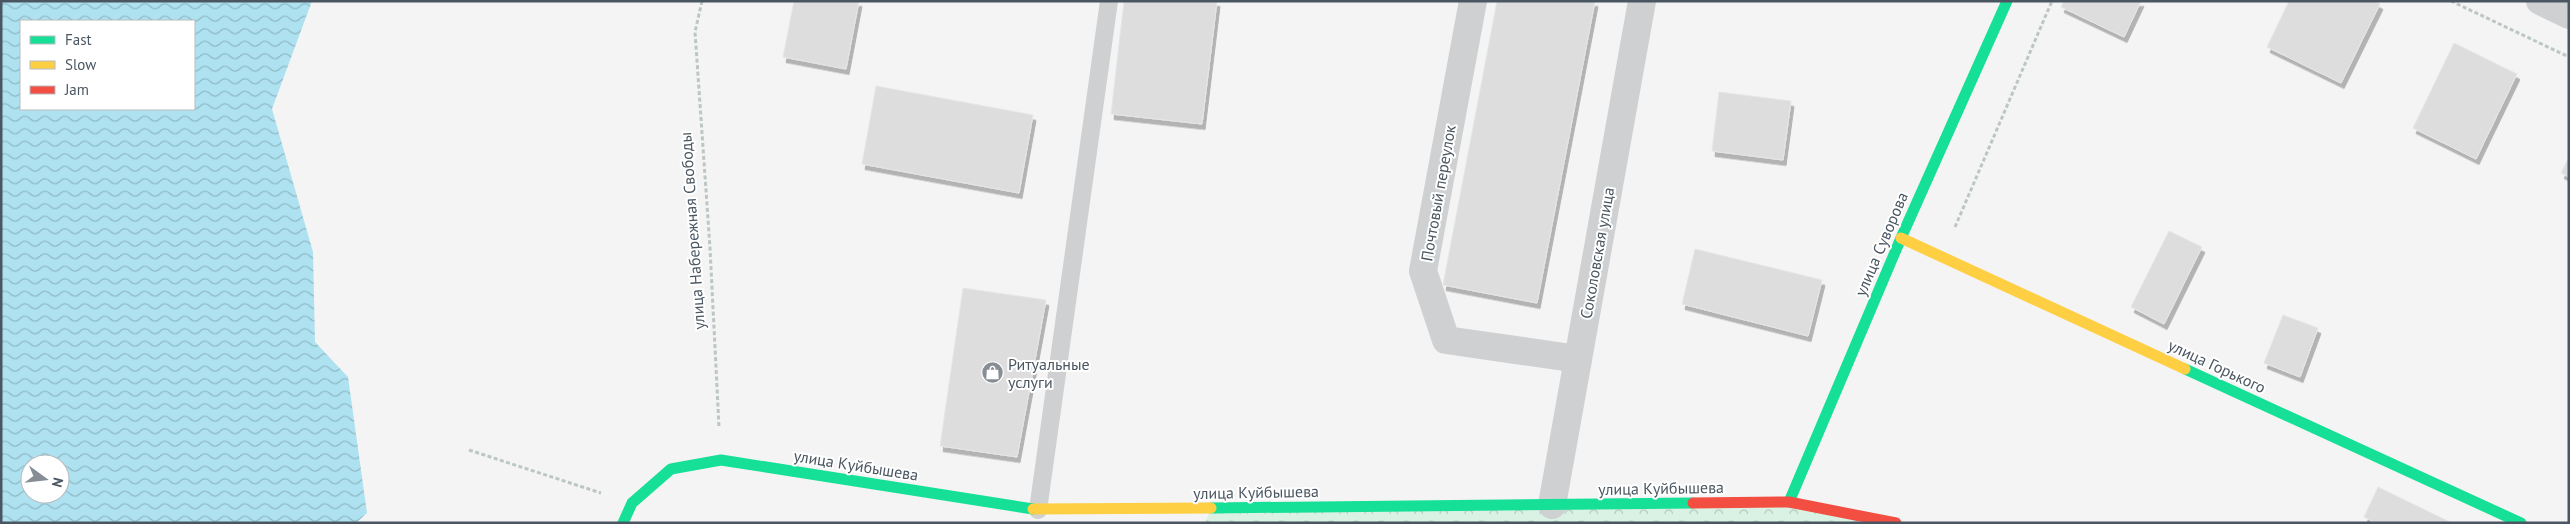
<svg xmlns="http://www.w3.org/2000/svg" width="2570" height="524" font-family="'PT Sans',sans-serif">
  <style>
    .park { fill: url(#park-crowns) }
    .water { fill: url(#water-waves); fill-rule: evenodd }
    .building { fill: #ddddde; stroke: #e5e6e7; filter: url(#shadow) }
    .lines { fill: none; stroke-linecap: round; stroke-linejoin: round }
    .path { stroke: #bcc7c4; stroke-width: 3; stroke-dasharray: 4 2.5; stroke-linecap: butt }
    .lane { stroke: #ced0d2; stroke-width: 18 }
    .street { stroke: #ced0d2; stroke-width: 28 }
    .fast { stroke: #16e098; stroke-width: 11 }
    .slow { stroke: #ffcf43; stroke-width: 11 }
    .jam { stroke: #f24e42; stroke-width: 11 }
    .labels { text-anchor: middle; stroke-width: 4; stroke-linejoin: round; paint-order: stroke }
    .street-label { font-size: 16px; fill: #4a5661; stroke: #fff }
    .poi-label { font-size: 16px; fill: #4a5661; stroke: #fff; text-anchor: start }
  </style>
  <defs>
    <pattern id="park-crowns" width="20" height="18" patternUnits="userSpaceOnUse" patternTransform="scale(1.25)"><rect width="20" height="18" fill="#d9f2e3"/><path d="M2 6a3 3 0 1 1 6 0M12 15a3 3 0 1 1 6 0" fill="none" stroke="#b2c7bb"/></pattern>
    <pattern id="water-waves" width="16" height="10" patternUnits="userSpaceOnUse" patternTransform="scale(1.25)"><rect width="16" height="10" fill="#aee2f0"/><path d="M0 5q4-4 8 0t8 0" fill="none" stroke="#90bac6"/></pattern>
    <filter id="shadow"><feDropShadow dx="3" dy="5.5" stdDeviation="0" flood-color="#0004"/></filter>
  </defs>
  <rect width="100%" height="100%" fill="#f4f4f4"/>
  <polygon class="park" points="1789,502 1896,523 1205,523 1211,509"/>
  <path class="water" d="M1,1H312L272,109L313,252L315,342L348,377L367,513L356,523H1ZM21,21H194V109H21ZM30,464H60V494H30Z"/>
  <g class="building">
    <polygon points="794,1 859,1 846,69 783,57"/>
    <polygon points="1124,1 1217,1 1202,124 1111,114"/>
    <polygon points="1497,1 1595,1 1537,303 1443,285"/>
    <polygon points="2064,1 2141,1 2124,37 2061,7"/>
    <polygon points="2289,1 2374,1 2380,4 2341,83 2267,47"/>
    <polygon points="2454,43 2517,74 2476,159 2413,128"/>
    <polygon points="876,86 1033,115 1019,193 862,164"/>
    <polygon points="1719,92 1791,101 1783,160 1712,151"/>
    <polygon points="2569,157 2569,177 2561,173"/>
    <polygon points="2169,231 2202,247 2164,324 2131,307"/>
    <polygon points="1695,249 1822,280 1808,336 1682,304"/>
    <polygon points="963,288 1046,300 1017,457 940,446"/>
    <polygon points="2283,315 2318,328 2300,377 2264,363"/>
    <polygon points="2378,487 2452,523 2376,523 2364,517"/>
  </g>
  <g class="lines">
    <g class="path">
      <polyline points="702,1 695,32 710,248 719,427"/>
      <polyline points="2451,1 2569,57"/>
      <polyline points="1955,227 2052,1"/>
      <polyline points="469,450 601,493"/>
    </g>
    <polyline class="lane" points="1038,510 1109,1"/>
    <g class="street">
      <polyline points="1473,1 1423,271 1446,340 1578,359"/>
      <polyline points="2540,1 2569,15"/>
      <polyline points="1552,505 1642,1"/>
    </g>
    <g class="fast">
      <polyline points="2185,369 2521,523"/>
      <polyline points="1789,502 1901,238 2007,1"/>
      <polyline points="1211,508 1693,503"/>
      <polyline points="623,523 632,503 671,469 721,460 1033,509"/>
    </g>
    <g class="slow">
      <polyline points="1901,238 2185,369"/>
      <polyline points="1033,509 1211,508"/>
    </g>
    <polyline class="jam" points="1693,503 1789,502 1896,523"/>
  </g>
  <defs>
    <symbol id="shop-disc" viewBox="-11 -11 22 22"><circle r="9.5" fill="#868d94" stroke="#fff"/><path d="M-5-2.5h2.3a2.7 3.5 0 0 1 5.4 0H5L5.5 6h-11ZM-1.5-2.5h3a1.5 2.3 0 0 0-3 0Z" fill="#fff"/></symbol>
  </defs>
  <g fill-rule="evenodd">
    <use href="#shop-disc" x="980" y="360" width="25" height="25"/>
  </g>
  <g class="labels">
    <g class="street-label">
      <text transform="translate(1438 193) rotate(-80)" y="6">Почтовый переулок</text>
      <text transform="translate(692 231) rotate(-94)" y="6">улица Набережная Свободы</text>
      <text transform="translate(1881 244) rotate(-67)" y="6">улица Суворова</text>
      <text transform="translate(1597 253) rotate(-80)" y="6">Соколовская улица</text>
      <text transform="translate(2217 366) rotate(25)" y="6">улица Горького</text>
      <text transform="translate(856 465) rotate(9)" y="6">улица Куйбышева</text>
      <text transform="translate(1661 488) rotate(-1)" y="6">улица Куйбышева</text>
      <text transform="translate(1256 492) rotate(-1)" y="6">улица Куйбышева</text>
    </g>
    <g class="poi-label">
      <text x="1008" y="370">Ритуальные<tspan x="1008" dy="18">услуги</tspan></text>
    </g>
  </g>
  <rect width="2570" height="524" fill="none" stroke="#4a5661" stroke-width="5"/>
  <rect x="20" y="20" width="175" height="90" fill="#ffffff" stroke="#b7bbc0"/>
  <rect x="30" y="36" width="25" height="8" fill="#16e098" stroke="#b7bbc0"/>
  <text x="65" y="45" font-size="15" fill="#4a5661">Fast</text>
  <rect x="30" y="61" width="25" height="8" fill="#ffcf43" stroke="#b7bbc0"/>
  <text x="65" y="70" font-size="15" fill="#4a5661">Slow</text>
  <rect x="30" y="86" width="25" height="8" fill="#f24e42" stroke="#b7bbc0"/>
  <text x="65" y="95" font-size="15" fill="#4a5661">Jam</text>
  <g transform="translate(45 479) rotate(105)"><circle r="24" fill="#ffffff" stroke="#b7bbc0"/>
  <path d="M0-4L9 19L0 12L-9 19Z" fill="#868d94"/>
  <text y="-8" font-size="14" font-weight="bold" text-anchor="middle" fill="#4a5661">N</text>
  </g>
</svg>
